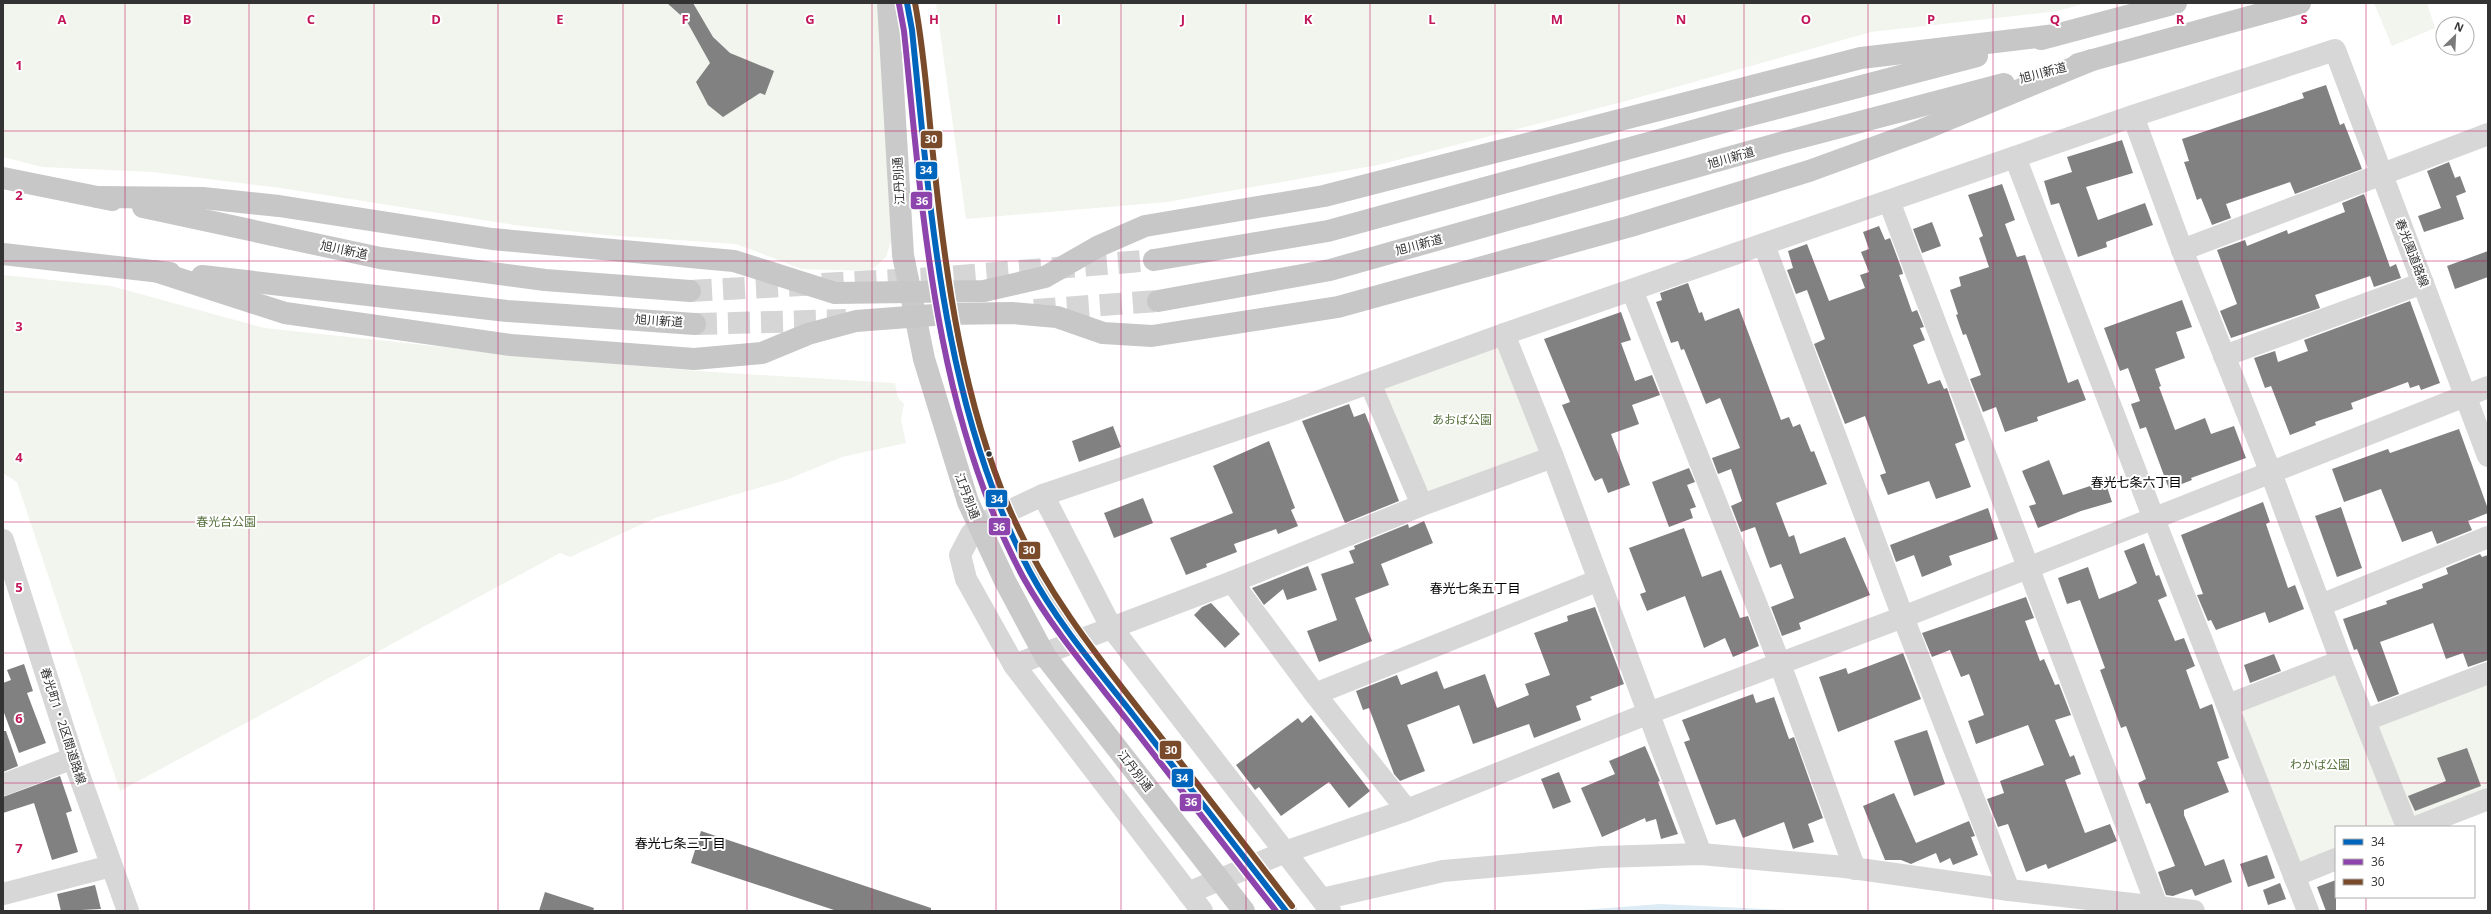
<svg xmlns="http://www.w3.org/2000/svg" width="2491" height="914" font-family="'Open Sans','Noto Sans JP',sans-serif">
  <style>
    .green { fill: #f1f5ed }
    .water { fill: #dcebf4 }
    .building { fill: #818181 }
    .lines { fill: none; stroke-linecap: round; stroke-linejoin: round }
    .trunk-tunnel { stroke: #d6d6d6; stroke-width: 22; stroke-dasharray: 22 11; stroke-linecap: butt }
    .minor { stroke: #d7d7d7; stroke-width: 22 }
    .primary { stroke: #cacaca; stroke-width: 22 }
    .trunk { stroke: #c7c7c7; stroke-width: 22 }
    .bus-1-casing { stroke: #fff; stroke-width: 9 }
    .bus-2-casing { stroke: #fff; stroke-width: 9 }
    .bus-3-casing { stroke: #fff; stroke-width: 9 }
    .bus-1 { stroke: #0065bd; stroke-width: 6 }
    .bus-2 { stroke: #8e44ad; stroke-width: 6 }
    .bus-3 { stroke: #7a4b2a; stroke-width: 6 }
    .grid { fill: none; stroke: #c2185b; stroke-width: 1; stroke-opacity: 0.55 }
    .bus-dot { fill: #333; stroke: #fff; stroke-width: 1.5 }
    .labels { text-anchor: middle; stroke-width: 4; stroke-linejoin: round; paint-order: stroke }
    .street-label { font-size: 12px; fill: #333; stroke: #fff }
    .park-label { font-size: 12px; fill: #57713d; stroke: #fff }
    .neighbourhood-label { font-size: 13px; fill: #000; stroke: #fff }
    .grid-label { font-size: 13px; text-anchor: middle; font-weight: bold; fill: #c2185b; stroke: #fff; stroke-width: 4; stroke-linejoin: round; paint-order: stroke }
    .line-badge { stroke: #fff; stroke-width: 1.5 }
    .badge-label { font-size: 11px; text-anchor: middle; font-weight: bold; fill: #fff }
  </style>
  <rect width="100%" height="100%" fill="#fff"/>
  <g class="green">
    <polygon points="3,3 879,3 893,235 886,257 871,271 802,269 736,244 605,235 514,225 281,188 153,172 42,167 3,157"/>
    <polygon points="936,3 2086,3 2058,11 1871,32 1626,101 1378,165 1167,202 966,219"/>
    <polygon points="2374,3 2427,3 2435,28 2392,46"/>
    <polygon points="3,275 111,286 264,328 576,361 712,372 895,383 898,398 904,404 901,419 906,443 842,457 786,480 658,517 570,557 560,553 120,791 17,482 3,473"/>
    <polygon points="1504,334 1553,457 1422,505 1370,383"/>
    <polygon points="2341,661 2366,720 2488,673 2488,799 2416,827 2336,827 2336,859 2294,876 2228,705"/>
  </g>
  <polygon class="water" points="1660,904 1786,910 1797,911 1570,911"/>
  <g class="building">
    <polygon points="667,3 693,3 713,37 730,53 774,71 765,95 760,93 723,117 708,105 696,82 710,63 686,20"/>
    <polygon points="2326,85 2340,125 2344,123 2362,169 2295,194 2290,182 2226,204 2231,218 2212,225 2201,198 2197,200 2184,162 2189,161 2182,139 2304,98 2302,93"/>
    <polygon points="2122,140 2133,173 2086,187 2098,220 2145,203 2153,225 2106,242 2107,247 2078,257 2059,203 2051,205 2044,181 2072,172 2067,157"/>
    <polygon points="2449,162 2455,178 2460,176 2466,192 2456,196 2464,219 2424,232 2418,216 2441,208 2427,171"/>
    <polygon points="2002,184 2015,220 2005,224 2017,257 2025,255 2068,383 2078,379 2086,400 2037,417 2038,421 2005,432 1996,407 1983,412 1970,379 1981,375 1966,334 1963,335 1956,315 1958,314 1950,290 1961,286 1959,277 1989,267 1979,238 1983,236 1968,195"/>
    <polygon points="2364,194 2390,267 2396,264 2401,278 2374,287 2370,276 2315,295 2320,308 2231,338 2220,311 2237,304 2217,250 2245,240 2247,246 2287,230 2288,234 2345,212 2342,203"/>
    <polygon points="1932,222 1941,246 1922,253 1913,229"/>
    <polygon points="1879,226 1885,240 1890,238 1902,270 1903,274 1899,275 1912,312 1917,310 1924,327 1920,328 1925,340 1913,345 1928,384 1940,380 1944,389 1947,388 1965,440 1955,444 1971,487 1936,499 1929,481 1888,495 1880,475 1886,473 1865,416 1845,424 1814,344 1825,339 1807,290 1796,294 1787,270 1793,268 1788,251 1807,244 1829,301 1865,288 1860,275 1869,272 1861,252 1869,249 1863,232"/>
    <polygon points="2488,251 2488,277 2455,289 2447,266"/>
    <polygon points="1688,283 1699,313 1702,312 1705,321 1739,308 1781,420 1789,417 1793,427 1800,424 1811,452 1814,451 1827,484 1776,503 1789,537 1794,535 1800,554 1845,537 1870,595 1799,623 1801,629 1782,636 1771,607 1794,598 1781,564 1770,568 1755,527 1741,532 1731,506 1742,501 1731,469 1718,474 1712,458 1740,448 1720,398 1706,404 1684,349 1681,350 1678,341 1671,343 1656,302 1662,300 1660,293"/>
    <polygon points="2182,300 2192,327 2176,332 2185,358 2155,369 2161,386 2159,387 2175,430 2205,418 2211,434 2234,426 2246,458 2191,478 2192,480 2169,489 2146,427 2140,429 2131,404 2140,401 2128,368 2120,371 2104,328"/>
    <polygon points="2410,301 2440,383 2421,390 2419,385 2410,388 2408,382 2351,403 2353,409 2315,422 2316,425 2290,435 2271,386 2265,388 2254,358 2275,351 2278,362 2308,351 2304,340"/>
    <polygon points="1621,312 1631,340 1621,343 1635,381 1652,375 1660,395 1632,405 1639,424 1611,434 1630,485 1608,493 1602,478 1595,481 1592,476 1562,405 1570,402 1544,339"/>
    <polygon points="1349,404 1354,417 1365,413 1399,501 1345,523 1302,421"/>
    <polygon points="1113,426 1121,447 1079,462 1072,441"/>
    <polygon points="2459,429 2488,509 2488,513 2468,521 2472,530 2437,544 2432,531 2402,542 2381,489 2344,502 2332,469 2388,449 2390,453"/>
    <polygon points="1269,441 1295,508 1291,510 1298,526 1278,534 1276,529 1234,544 1237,552 1206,564 1207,567 1186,575 1170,538 1233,513 1213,466"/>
    <polygon points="2049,460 2063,495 2105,481 2112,502 2081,511 2038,528 2029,506 2036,504 2022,471"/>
    <polygon points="1689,468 1695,482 1687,485 1696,507 1690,509 1693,518 1669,527 1652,482"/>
    <polygon points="1143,498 1153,523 1114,538 1104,513"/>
    <polygon points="2263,502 2270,522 2266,524 2288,588 2295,585 2304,609 2269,623 2265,612 2216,630 2211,620 2208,621 2197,595 2203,594 2181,535"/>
    <polygon points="2341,507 2362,568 2337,577 2315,516"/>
    <polygon points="1988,508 1998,539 1949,556 1952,565 1922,577 1914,555 1896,562 1890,545"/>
    <polygon points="1424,521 1433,543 1381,564 1389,585 1355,598 1372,641 1319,662 1307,631 1337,620 1321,574 1354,563 1349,551 1355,549 1354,546 1408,524 1409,528"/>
    <polygon points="1684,528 1702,577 1721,570 1740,618 1748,616 1759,646 1733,657 1725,638 1704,648 1685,596 1647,611 1640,594 1646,592 1629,548"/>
    <polygon points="2144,543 2156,576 2159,575 2167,596 2158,600 2175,641 2184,638 2195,666 2186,670 2200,709 2212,704 2229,758 2217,762 2229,792 2184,810 2184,815 2205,866 2224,859 2232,882 2195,896 2192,889 2173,896 2166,895 2158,872 2175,866 2150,803 2146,804 2138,783 2146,779 2126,726 2121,728 2100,670 2105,668 2080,600 2067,604 2058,578 2088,567 2099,599 2129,587 2137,583 2124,551"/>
    <polygon points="2480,554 2482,557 2488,555 2488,660 2468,667 2463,653 2446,659 2433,623 2380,642 2399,694 2378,702 2357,649 2354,650 2343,619 2387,604 2386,601 2423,588 2422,584 2448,574 2446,568"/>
    <polygon points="1308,566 1317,590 1287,600 1283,589 1264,605 1252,588"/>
    <polygon points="2026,597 2034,618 2025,621 2040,661 2044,659 2055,685 2059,684 2071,715 2055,720 2070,757 2074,755 2081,774 2065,780 2085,833 2110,824 2117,841 2048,869 2046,864 2026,872 2008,824 1998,827 1987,799 2004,793 2000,781 2044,765 2028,725 1976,744 1968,721 1984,715 1969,674 1961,677 1950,650 1932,657 1922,633"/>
    <polygon points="1211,603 1240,634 1225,648 1194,615 1202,607"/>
    <polygon points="1595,607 1624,684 1590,697 1592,700 1576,706 1581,720 1534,738 1529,724 1473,744 1459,705 1407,725 1425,771 1400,781 1394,774 1369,708 1363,710 1356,691 1397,675 1401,685 1437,671 1444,689 1485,674 1497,708 1529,695 1525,684 1550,675 1534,633 1568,621 1567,616"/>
    <polygon points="1903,653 1921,699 1838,732 1819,677 1846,668 1848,674"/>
    <polygon points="2274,654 2281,671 2250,683 2244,665"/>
    <polygon points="24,664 33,691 27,693 46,743 19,753 3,710 3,683 11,680 7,670"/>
    <polygon points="1753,694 1756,703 1774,697 1789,739 1794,737 1823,818 1808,824 1814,842 1793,849 1784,822 1743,838 1735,819 1716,825 1684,742 1690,740 1682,720"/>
    <polygon points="1311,715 1370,791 1349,808 1329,782 1281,816 1259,787 1255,790 1236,765 1298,718 1302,723"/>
    <polygon points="1927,730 1945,784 1914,796 1894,741"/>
    <polygon points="3,731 6,731 18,766 3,772"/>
    <polygon points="1645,746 1660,781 1658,782 1678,834 1661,839 1656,819 1646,822 1645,818 1602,837 1581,788 1615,774 1609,761"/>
    <polygon points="2467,748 2481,786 2415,811 2408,796 2446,781 2437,758"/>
    <polygon points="1559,772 1571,802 1553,809 1541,779"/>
    <polygon points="60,776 72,811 66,813 78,852 52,860 34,803 3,813 3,797"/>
    <polygon points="1894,793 1916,843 1969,821 1975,836 1971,837 1978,855 1953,865 1950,858 1940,863 1936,853 1911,864 1901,860 1885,860 1863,806"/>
    <polygon points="701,831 931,908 931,911 837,911 691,863"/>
    <polygon points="2267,855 2275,878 2248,887 2240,864"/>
    <polygon points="2336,880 2336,911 2326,911 2317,887"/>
    <polygon points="2280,883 2286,899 2268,905 2263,890"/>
    <polygon points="95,885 101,909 61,911 57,894"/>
    <polygon points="545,892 594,908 593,911 539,911"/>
  </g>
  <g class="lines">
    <g class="trunk-tunnel">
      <polyline points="690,291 934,278 1154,260"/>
      <polyline points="1034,310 1158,301"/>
      <polyline points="695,324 846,320"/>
    </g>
    <g class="minor">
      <polyline points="2133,116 2182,250 2271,473 2341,661 2407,827"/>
      <polyline points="2015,157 2154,519 2308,911"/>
      <polyline points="1889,201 2157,906"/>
      <polyline points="1764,245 1903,617 2009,890"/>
      <polyline points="2182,250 2488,134"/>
      <polyline points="1632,290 1780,664 1855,869"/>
      <polyline points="1504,334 1553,457 1701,854"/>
      <polyline points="2224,356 2423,283"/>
      <polyline points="1370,383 1422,505"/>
      <polyline points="1043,495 1111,627 1330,910"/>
      <polyline points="3,540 73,758 128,911"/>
      <polyline points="1232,582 1315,694 1407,810"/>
      <polyline points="2321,605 2488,537"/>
      <polyline points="1014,665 1232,582 1422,505 1553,457"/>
      <polyline points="1315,694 1599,580"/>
      <polyline points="2228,705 2341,661"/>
      <polyline points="2366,720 2488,673"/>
      <polyline points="3,785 73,758"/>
      <polyline points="2416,827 2488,799"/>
      <polyline points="2294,876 2336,859"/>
      <polyline points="1188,893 1285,852 1407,810 1649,713 1903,617 2488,387"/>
      <polyline points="3,894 111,866"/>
      <polyline points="1322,899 1443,871 1602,857 1701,854 1845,867 2009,890 2194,911"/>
      <polyline points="1202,911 1014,665 966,579 960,555 971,534 983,523 1043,495 1286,413 1504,334 2133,116 2335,50 2488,456"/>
    </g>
    <g class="primary">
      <polyline points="888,3 903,255 924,359 968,502 1005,581 1045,656 1244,911"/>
      <path d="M907,3L912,30C931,209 943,411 1030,572C1059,624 1098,670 1134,716C1185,781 1235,846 1286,911"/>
    </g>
    <g class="trunk">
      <polyline points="2041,39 2176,3"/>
      <polyline points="2078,64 2300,3"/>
      <polyline points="3,178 112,200"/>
      <polyline points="98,197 203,198 279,206 492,239 734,261 835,293 984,291 1045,277 1099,246 1145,226 1324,196 1861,58 2055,35"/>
      <polyline points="143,207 380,258 545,280 690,291"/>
      <polyline points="3,254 170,273"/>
      <polyline points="1154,260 1328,231 1732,120 1977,56"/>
      <polyline points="155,271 285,313 511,345 694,359 762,353 808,334 856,321 947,314 1012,313 1057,317 1103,333 1152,336 1338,307 1631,226 1809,171 1922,130 2092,60"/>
      <polyline points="202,276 507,311 695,324"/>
      <polyline points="1158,301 1330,270 1780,143 2004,84"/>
    </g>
    <defs>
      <path id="bus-1" d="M907,3L912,30C931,213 942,406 1030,572C1058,624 1098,670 1134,716C1185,781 1235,846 1286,911"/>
      <path id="bus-2" d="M899,4L904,31C923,215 934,411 1023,577C1052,629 1091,674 1127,720C1177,784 1226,848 1276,911"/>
      <path id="bus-3" d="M915,3C925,56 928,110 934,164C946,279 963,400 1009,508C1045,592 1097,656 1153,727C1199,786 1246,846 1292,906"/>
    </defs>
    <use href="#bus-1" class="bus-1-casing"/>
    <use href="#bus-2" class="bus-2-casing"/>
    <use href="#bus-3" class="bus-3-casing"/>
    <use href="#bus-1" class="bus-1"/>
    <use href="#bus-2" class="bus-2"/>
    <use href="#bus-3" class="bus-3"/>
  </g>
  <path class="grid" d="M125,3V911M249,3V911M374,3V911M498,3V911M623,3V911M747,3V911M872,3V911M996,3V911M1121,3V911M1246,3V911M1370,3V911M1495,3V911M1619,3V911M1744,3V911M1868,3V911M1993,3V911M2117,3V911M2242,3V911M2366,3V827M3,131H2488M3,261H2488M3,392H2488M3,522H2488M3,653H2488M3,783H2488M2366,897V911"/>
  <circle class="bus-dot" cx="989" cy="454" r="3.5"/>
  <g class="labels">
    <g class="street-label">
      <text transform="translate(2043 73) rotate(-15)" y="4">旭川新道</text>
      <text transform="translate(1731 158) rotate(-16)" y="4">旭川新道</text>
      <text transform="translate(899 181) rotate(-93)" y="4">江丹別通</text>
      <text transform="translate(1419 245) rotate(-15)" y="4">旭川新道</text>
      <text transform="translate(344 250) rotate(12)" y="4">旭川新道</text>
      <text transform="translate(2412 253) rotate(69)" y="4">春光園道路線</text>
      <text transform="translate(659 321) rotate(4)" y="4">旭川新道</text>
      <text transform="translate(967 496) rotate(69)" y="4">江丹別通</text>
      <text transform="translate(63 726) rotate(72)" y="4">春光町1・2区間道路線</text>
      <text transform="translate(1135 771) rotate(52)" y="4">江丹別通</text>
    </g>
    <g class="park-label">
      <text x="1462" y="424">あおば公園</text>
      <text x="226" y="526">春光台公園</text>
      <text x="2320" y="769">わかば公園</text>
    </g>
    <g class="neighbourhood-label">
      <text x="2136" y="487">春光七条六丁目</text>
      <text x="1475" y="593">春光七条五丁目</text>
      <text x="680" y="848">春光七条三丁目</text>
    </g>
  </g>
  <g class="grid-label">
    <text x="62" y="24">A</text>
    <text x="187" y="24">B</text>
    <text x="311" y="24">C</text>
    <text x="436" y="24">D</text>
    <text x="560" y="24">E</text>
    <text x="685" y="24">F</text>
    <text x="810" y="24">G</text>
    <text x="934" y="24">H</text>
    <text x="1059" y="24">I</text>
    <text x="1183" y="24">J</text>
    <text x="1308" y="24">K</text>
    <text x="1432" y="24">L</text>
    <text x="1557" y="24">M</text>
    <text x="1681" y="24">N</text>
    <text x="1806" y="24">O</text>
    <text x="1931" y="24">P</text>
    <text x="2055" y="24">Q</text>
    <text x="2180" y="24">R</text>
    <text x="2304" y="24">S</text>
    <text x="19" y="70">1</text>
    <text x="19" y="200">2</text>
    <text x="19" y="331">3</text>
    <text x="19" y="462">4</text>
    <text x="19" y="592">5</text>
    <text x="19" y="723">6</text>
    <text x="19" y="853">7</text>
  </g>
  <g class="line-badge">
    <rect x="920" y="130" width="23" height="19" rx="4" fill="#7a4b2a"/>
    <rect x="915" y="161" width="23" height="19" rx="4" fill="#0065bd"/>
    <rect x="910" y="191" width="23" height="19" rx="4" fill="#8e44ad"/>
    <rect x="985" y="489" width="23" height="19" rx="4" fill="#0065bd"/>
    <rect x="988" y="517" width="23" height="19" rx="4" fill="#8e44ad"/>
    <rect x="1018" y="541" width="23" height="19" rx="4" fill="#7a4b2a"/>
    <rect x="1159" y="740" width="23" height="20" rx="4" fill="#7a4b2a"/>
    <rect x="1171" y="768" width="23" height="20" rx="4" fill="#0065bd"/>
    <rect x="1179" y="793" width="23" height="19" rx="4" fill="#8e44ad"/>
  </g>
  <g class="badge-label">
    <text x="931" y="143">30</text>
    <text x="926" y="174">34</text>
    <text x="922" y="205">36</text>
    <text x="997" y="503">34</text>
    <text x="999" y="531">36</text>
    <text x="1029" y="554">30</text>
    <text x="1171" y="754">30</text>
    <text x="1182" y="782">34</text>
    <text x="1191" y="806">36</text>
  </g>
  <rect width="2491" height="914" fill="none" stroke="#333333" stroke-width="8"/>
  <rect x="2335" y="826" width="140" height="72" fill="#ffffff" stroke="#adadad"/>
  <rect x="2343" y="839" width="20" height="6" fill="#0065bd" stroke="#adadad"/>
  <text x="2371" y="846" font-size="12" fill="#333333">34</text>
  <rect x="2343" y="859" width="20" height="6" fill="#8e44ad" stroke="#adadad"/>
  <text x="2371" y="866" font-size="12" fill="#333333">36</text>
  <rect x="2343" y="879" width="20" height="6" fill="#7a4b2a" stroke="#adadad"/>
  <text x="2371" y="886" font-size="12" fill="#333333">30</text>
  <g transform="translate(2455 36) rotate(24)"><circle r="19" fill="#ffffff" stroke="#adadad"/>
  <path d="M0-3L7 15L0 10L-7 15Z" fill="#7a7a7a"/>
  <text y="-6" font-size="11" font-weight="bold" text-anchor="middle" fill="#333333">N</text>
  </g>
</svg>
